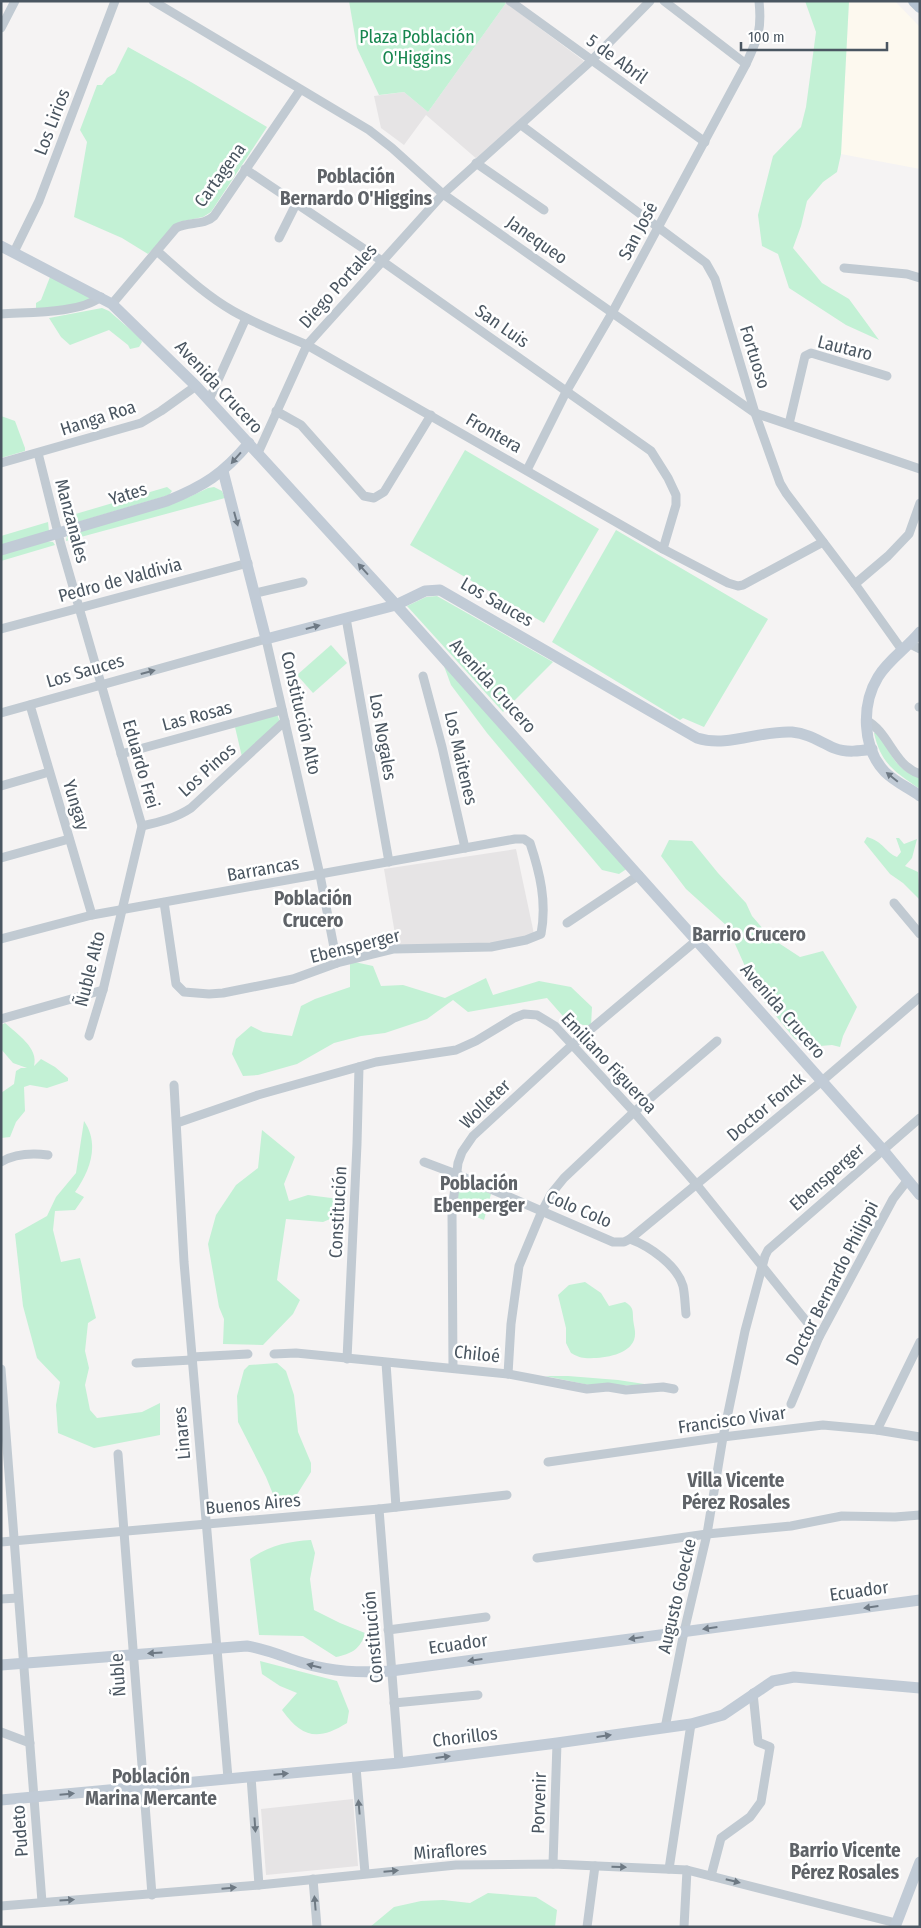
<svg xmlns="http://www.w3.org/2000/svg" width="921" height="1928" font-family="'Fira Sans Condensed',sans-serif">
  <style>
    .commercial { fill: #fdf9ef }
    .education { fill: #e6e4e5 }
    .green { fill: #c3f1d5 }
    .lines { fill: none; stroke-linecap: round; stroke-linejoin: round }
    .street { stroke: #c1cad2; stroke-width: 9 }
    .secondary { stroke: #c1cbd6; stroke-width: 11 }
    .primary { stroke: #b3c2d1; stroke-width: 12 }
    .oneway { fill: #6e7984 }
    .oneway2 { fill: #6e7983 }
    .labels { text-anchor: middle; stroke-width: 5; stroke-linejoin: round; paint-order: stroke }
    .park-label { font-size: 18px; fill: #17864f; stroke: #fff }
    .street-label { font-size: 18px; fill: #4a5661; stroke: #fff }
    .neighbourhood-label { font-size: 19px; font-weight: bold; fill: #5f6368; stroke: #fff }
  </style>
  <rect width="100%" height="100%" fill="#f5f3f3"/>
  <polygon class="commercial" points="849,1 895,1 920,27 920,169 841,154"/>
  <g class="education">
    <polygon points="506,3 584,61 478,160 426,115 404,145 381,128 374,96 404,92 428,112"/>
    <polygon points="516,849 534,934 505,943 397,946 384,869"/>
    <polygon points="353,1799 358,1866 266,1875 261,1809"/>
  </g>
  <g class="green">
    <polygon points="349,1 503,1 506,3 428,112 404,92 379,95 357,48"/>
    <polygon points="805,1 849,1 841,154 837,172 823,182 807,201 801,226 793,248 822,283 849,299 879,340 846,325 789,288 778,254 762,246 758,215 773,156 801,127 806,107 816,32"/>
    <polygon points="128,47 191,82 267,127 211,212 203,217 179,222 148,254 122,238 74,217 87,142 80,130 97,85 102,85 107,78 115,73"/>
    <polygon points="50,277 93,299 76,305 36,309 36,303 41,300"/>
    <polygon points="102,308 109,311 140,338 142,342 139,347 130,349 128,345 109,330 70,345 61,337 49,318"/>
    <polygon points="1,416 15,421 25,448 25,451 1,458"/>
    <polygon points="465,450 599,529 544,623 410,545"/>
    <polygon points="167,487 172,491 169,495 71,524 66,524 62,518"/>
    <polygon points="214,487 222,491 225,498 66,541 67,536 189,497 208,488"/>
    <polygon points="48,522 49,531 1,545 1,536"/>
    <polygon points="616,530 768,619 704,727 683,718 680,720 552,642"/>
    <polygon points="47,541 53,542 55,545 1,561 1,555"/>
    <polygon points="437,596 553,662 503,712 407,606 426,597"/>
    <polygon points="331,645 347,663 313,693 297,675"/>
    <polygon points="441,658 628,868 619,874 602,870 487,733 451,685"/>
    <polygon points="277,714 280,722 242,757 235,727"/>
    <path d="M874,733H877C893,753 892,768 920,778V789C895,772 881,764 874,733Z"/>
    <path d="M867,837C884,842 885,852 897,857L901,852L896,838H899L904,844L917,839L912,858L905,866L918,872L920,900L903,883L890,874L864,842Z"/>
    <polygon points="669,840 692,841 718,873 746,903 752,916 771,938 800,957 823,951 857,1007 843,1036 840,1047 832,1045 809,1047 794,1038 753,988 744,964 727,926 686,889 661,856"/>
    <polygon points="350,961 373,966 381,986 403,985 445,998 486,978 493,995 539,981 571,987 592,1007 591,1026 569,1023 547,998 468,1012 453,1000 427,1019 385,1033 361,1036 334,1043 297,1064 258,1075 243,1076 232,1054 236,1039 251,1026 263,1032 292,1036 301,1006 315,999 350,987"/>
    <path d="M5,1023C17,1034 39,1048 34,1066L41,1059L55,1067L68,1078V1081L47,1088L30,1085L24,1087L25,1111L16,1122L10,1137L1,1138V1093L14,1084L16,1071L21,1068H27L13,1063L1,1049V1025Z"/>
    <path d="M84,1121C100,1144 90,1171 75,1192L84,1197L75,1210L55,1211L53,1230L61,1262L80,1258L96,1318L88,1323L85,1351L89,1368L85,1385L90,1410L97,1418L142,1412L160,1403V1435L94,1448L58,1433L56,1405L60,1382L37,1358L23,1306L15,1234L47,1216L56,1197L76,1173Z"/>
    <polygon points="262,1130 295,1157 284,1184 289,1201 308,1195 339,1199 335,1217 323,1222 286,1219 277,1280 300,1300 293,1314 263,1345 223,1344 224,1319 219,1307 208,1244 216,1215 236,1185 258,1168"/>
    <polygon points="463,1182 467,1182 491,1194 484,1220 456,1209 458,1192"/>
    <path d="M585,1282L601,1293L609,1306L625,1302C632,1306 633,1309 633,1317C633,1325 637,1332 634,1340C628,1356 600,1359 585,1358C580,1358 575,1355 571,1353L566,1343V1328L558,1295L569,1285Z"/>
    <polygon points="277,1363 286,1371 294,1395 298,1432 311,1463 311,1472 296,1496 275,1499 266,1477 238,1422 237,1396 244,1370 249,1365"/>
    <polygon points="545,1376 568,1376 618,1380 651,1385 594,1386"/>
    <path d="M311,1540L315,1553L310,1579L314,1610L340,1623L365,1633C361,1649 351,1654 336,1657L303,1636L259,1635L250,1559C268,1546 289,1541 311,1540Z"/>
    <path d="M260,1661L337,1681L349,1711L347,1723C318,1741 302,1738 282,1710L297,1693L280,1686L262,1674Z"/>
    <polygon points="488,1893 536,1897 557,1910 555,1927 370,1927 394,1907 421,1901 443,1900 470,1903"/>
  </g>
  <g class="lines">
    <g class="street">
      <polyline points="153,1 369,130 392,148 443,194 755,413 920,469"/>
      <polyline points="510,1 705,142"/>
      <polyline points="664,1 746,64"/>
      <polyline points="1,28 15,1"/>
      <polyline points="521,125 706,263 715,279 755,413 780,483 786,493 855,584 902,650"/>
      <polyline points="476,163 544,210"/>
      <polyline points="245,169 382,261 651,451 668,478 676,495 676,505 663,549"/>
      <polyline points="279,238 296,204"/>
      <path d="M157,251C181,272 205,295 233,311C256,324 282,334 307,345L663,549L728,583L738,586L743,585L823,542"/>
      <polyline points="14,252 39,201 115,1"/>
      <polyline points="844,268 907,274 920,278"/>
      <path d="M112,304L176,228C188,221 204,226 214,216L300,90"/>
      <path d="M1,314C29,312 78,314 101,297"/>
      <polyline points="209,400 246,318"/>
      <polyline points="276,411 301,425 364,496 374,498 384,492 431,415"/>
      <polyline points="789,424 805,356 811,353 887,376"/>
      <polyline points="38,453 61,545 142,826 103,990 89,1036"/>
      <polyline points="258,453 307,345 443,194 591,61 650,1"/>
      <polyline points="1,463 141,423 161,411 196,386"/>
      <path d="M527,470L566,392L612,313L746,64C758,38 762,30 759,1"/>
      <polyline points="855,584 888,556 909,534 920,503"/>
      <polyline points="256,593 303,582"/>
      <polyline points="346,618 389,862"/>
      <polyline points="1,629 248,563"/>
      <polyline points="910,644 920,649"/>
      <polyline points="423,676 442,747 465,848"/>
      <polyline points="30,705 92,915"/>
      <polyline points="919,707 920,707"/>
      <polyline points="1,713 266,639 320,875 337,963"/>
      <path d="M866,720C890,733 893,765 920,774"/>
      <polyline points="121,754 282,710"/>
      <polyline points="1,786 49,772"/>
      <path d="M142,826C160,822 176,818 191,808L285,721"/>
      <polyline points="1,858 69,839"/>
      <polyline points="894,903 920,934"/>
      <polyline points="567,923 639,875"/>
      <path d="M1,939L92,915L515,839H524L530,843C540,873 547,902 541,934L526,940L491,947L394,949L337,963L293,979L223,993L209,994L184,992L176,984L164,902"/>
      <polyline points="1,1019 103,990"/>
      <polyline points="174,1085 184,1262 228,1778"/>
      <polyline points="177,1123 258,1095 376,1062 456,1050 476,1041 514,1018 524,1014 537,1015 555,1026 634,1112 697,1185 819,1337"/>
      <path d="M1,1162C16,1153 32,1153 48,1155"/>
      <polyline points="424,1162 456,1174 613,1242 624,1242 630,1239 822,1081 920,997"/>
      <path d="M630,1239C649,1246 677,1265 683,1286C685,1295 685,1305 686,1314"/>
      <polyline points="274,1354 296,1353 508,1374 587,1389 608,1387 626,1390 663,1387 674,1389"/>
      <polyline points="192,1357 248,1354"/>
      <polyline points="347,1359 357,1144 359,1067"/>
      <polyline points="136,1363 192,1360"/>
      <polyline points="386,1363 396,1507"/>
      <polyline points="453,1368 452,1211 458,1163 462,1152 473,1136 572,1045 697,940"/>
      <polyline points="1,1369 42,1902"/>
      <polyline points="508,1374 511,1324 519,1266 542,1211 551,1194 564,1178 634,1112 717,1041"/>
      <polyline points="791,1404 819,1337 893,1199 907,1181"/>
      <polyline points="877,1430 920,1342"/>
      <polyline points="118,1454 152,1895"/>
      <polyline points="548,1462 723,1437 823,1425 877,1430 920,1437"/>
      <polyline points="379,1509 399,1763"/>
      <polyline points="1,1542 379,1509 507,1495"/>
      <polyline points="537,1558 707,1534 791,1526 842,1516 895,1517 920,1515"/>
      <polyline points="1,1599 18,1598"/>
      <polyline points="388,1630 486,1617"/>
      <polyline points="394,1703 478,1695"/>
      <polyline points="665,1728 684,1632 707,1534 723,1437 745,1331 765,1256 768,1250 920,1118"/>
      <polyline points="1,1732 30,1743"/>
      <polyline points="356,1767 365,1873"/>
      <polyline points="251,1777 259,1885"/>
      <polyline points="553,1864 557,1743"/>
      <polyline points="669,1869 691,1724"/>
      <polyline points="711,1876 721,1838 750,1817 761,1802 770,1747 758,1742 753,1693"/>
      <polyline points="313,1879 317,1927"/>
      <polyline points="1,1906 259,1885 456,1865 553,1864 687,1870 896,1923"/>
      <polyline points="587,1927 595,1866"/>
      <polyline points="684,1927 687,1870"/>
    </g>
    <g class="secondary">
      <polyline points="1,246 112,304 196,386 389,597 756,1007 883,1150 920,1195"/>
      <path d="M223,471L266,639L396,605L425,591L440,590L697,738C728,748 760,730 792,732C810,734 818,741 834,748C846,753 860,751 872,749"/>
      <path d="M1,550L167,501C204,486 223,474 249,443"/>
      <path d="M920,632C907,648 888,660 878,677C861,705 862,748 885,772C895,782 909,788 920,796"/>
      <path d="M1,1665L247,1646C267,1649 284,1657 303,1663C333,1672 360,1673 391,1671L920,1600"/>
      <polyline points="1,1800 399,1763 557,1743 691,1724 723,1715 773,1681 794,1677 920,1688"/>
      <polyline points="895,1927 920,1862"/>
    </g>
    <polyline class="primary" points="914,1 920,7"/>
  </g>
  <defs><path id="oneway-solid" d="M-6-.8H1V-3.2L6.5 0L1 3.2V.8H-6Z" transform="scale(1.25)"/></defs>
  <g class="oneway">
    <use href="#oneway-solid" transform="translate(236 458) rotate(131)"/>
    <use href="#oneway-solid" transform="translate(236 519) rotate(75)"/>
    <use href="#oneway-solid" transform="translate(363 569) rotate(-132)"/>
    <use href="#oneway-solid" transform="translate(313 627) rotate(-15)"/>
    <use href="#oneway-solid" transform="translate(892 777) rotate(-141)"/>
    <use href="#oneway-solid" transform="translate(871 1607) rotate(172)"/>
    <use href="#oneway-solid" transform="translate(710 1628) rotate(172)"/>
    <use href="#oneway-solid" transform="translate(636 1638) rotate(172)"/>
    <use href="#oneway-solid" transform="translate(155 1653) rotate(176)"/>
    <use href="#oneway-solid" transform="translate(475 1660) rotate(172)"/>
    <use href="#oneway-solid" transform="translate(314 1666) rotate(-166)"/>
    <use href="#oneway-solid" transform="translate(604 1736) rotate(-8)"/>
    <use href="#oneway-solid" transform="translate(443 1757) rotate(-7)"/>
    <use href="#oneway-solid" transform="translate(281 1774) rotate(-5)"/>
    <use href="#oneway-solid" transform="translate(67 1794) rotate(-5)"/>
  </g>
  <g class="oneway2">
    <use href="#oneway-solid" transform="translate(148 672) rotate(-15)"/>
    <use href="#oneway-solid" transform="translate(359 1807) rotate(-95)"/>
    <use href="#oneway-solid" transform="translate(255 1825) rotate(86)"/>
    <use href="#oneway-solid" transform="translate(619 1867) rotate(2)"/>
    <use href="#oneway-solid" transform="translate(391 1871) rotate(-5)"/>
    <use href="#oneway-solid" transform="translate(733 1881) rotate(14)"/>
    <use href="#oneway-solid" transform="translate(229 1888) rotate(-5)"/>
    <use href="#oneway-solid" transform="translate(67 1900) rotate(-4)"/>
    <use href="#oneway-solid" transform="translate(315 1903) rotate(-95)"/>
  </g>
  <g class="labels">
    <g class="park-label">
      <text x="417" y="43">Plaza Población<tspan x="417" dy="21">O'Higgins</tspan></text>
    </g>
    <g class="street-label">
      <text transform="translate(617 59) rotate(36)" y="6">5 de Abril</text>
      <text transform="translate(52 122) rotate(-69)" y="6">Los Lirios</text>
      <text transform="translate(220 175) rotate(-54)" y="6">Cartagena</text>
      <text transform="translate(638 231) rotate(-62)" y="6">San José</text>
      <text transform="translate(537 240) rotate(35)" y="6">Janequeo</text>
      <text transform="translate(338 286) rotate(-48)" y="6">Diego Portales</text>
      <text transform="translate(502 326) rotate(35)" y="6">San Luis</text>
      <text transform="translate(845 348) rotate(14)" y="6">Lautaro</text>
      <text transform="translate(755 357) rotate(73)" y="6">Fortuoso</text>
      <text transform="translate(219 387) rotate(47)" y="6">Avenida Crucero</text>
      <text transform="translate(98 418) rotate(-18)" y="6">Hanga Roa</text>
      <text transform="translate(494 433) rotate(30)" y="6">Frontera</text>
      <text transform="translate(128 494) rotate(-17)" y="6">Yates</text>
      <text transform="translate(72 521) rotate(75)" y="6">Manzanales</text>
      <text transform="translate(120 580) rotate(-15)" y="6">Pedro de Valdivia</text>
      <text transform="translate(497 602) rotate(30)" y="6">Los Sauces</text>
      <text transform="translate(85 671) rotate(-16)" y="6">Los Sauces</text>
      <text transform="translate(493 686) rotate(48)" y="6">Avenida Crucero</text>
      <text transform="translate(301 713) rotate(77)" y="6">Constitución Alto</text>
      <text transform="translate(197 716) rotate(-15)" y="6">Las Rosas</text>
      <text transform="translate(383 737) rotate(80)" y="6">Los Nogales</text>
      <text transform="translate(461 758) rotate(77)" y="6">Los Maitenes</text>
      <text transform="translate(141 764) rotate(74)" y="6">Eduardo Frei</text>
      <text transform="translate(207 770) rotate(-42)" y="6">Los Pinos</text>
      <text transform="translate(76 805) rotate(73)" y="6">Yungay</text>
      <text transform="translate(263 869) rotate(-10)" y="6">Barrancas</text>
      <text transform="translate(355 946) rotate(-14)" y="6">Ebensperger</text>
      <text transform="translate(90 969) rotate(-76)" y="6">Ñuble Alto</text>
      <text transform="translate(783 1011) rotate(49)" y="6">Avenida Crucero</text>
      <text transform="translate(609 1063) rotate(47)" y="6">Emiliano Figueroa</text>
      <text transform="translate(485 1104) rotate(-44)" y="6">Wolleter</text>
      <text transform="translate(766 1107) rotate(-40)" y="6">Doctor Fonck</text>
      <text transform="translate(827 1177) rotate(-41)" y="6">Ebensperger</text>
      <text transform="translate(579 1209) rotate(23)" y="6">Colo Colo</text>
      <text transform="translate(338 1212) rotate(-87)" y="6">Constitución</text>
      <text transform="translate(832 1283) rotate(-63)" y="6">Doctor Bernardo Philippi</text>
      <text transform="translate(477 1354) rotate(6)" y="6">Chiloé</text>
      <text transform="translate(732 1420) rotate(-8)" y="6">Francisco Vivar</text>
      <text transform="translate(182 1433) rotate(-95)" y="6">Linares</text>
      <text transform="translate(253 1504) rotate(-5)" y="6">Buenos Aires</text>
      <text transform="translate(859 1591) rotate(-8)" y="6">Ecuador</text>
      <text transform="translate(677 1596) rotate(-77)" y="6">Augusto Goecke</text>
      <text transform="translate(373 1637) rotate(-95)" y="6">Constitución</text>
      <text transform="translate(458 1644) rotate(-8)" y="6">Ecuador</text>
      <text transform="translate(118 1675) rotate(-94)" y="6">Ñuble</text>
      <text transform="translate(465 1737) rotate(-7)" y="6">Chorillos</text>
      <text transform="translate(539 1803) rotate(-88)" y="6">Porvenir</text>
      <text transform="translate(20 1831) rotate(-94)" y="6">Pudeto</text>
      <text transform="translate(450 1851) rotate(-4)" y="6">Miraflores</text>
    </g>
    <g class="neighbourhood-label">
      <text x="356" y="183">Población<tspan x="356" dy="22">Bernardo O'Higgins</tspan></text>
      <text x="313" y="905">Población<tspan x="313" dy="22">Crucero</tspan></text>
      <text x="749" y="941">Barrio Crucero</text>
      <text x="479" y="1190">Población<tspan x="479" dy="22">Ebenperger</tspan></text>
      <text x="736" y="1487">Villa Vicente<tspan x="736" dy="22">Pérez Rosales</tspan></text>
      <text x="151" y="1783">Población<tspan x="151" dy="22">Marina Mercante</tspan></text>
      <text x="845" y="1857">Barrio Vicente<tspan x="845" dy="22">Pérez Rosales</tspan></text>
    </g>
  </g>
  <rect width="921" height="1928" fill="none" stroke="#4a5661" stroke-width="5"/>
  <path d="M741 42v8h146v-8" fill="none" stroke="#4a5661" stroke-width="2.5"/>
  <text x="748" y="42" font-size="15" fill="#4a5661" stroke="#ffffff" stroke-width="4" paint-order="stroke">100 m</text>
</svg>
